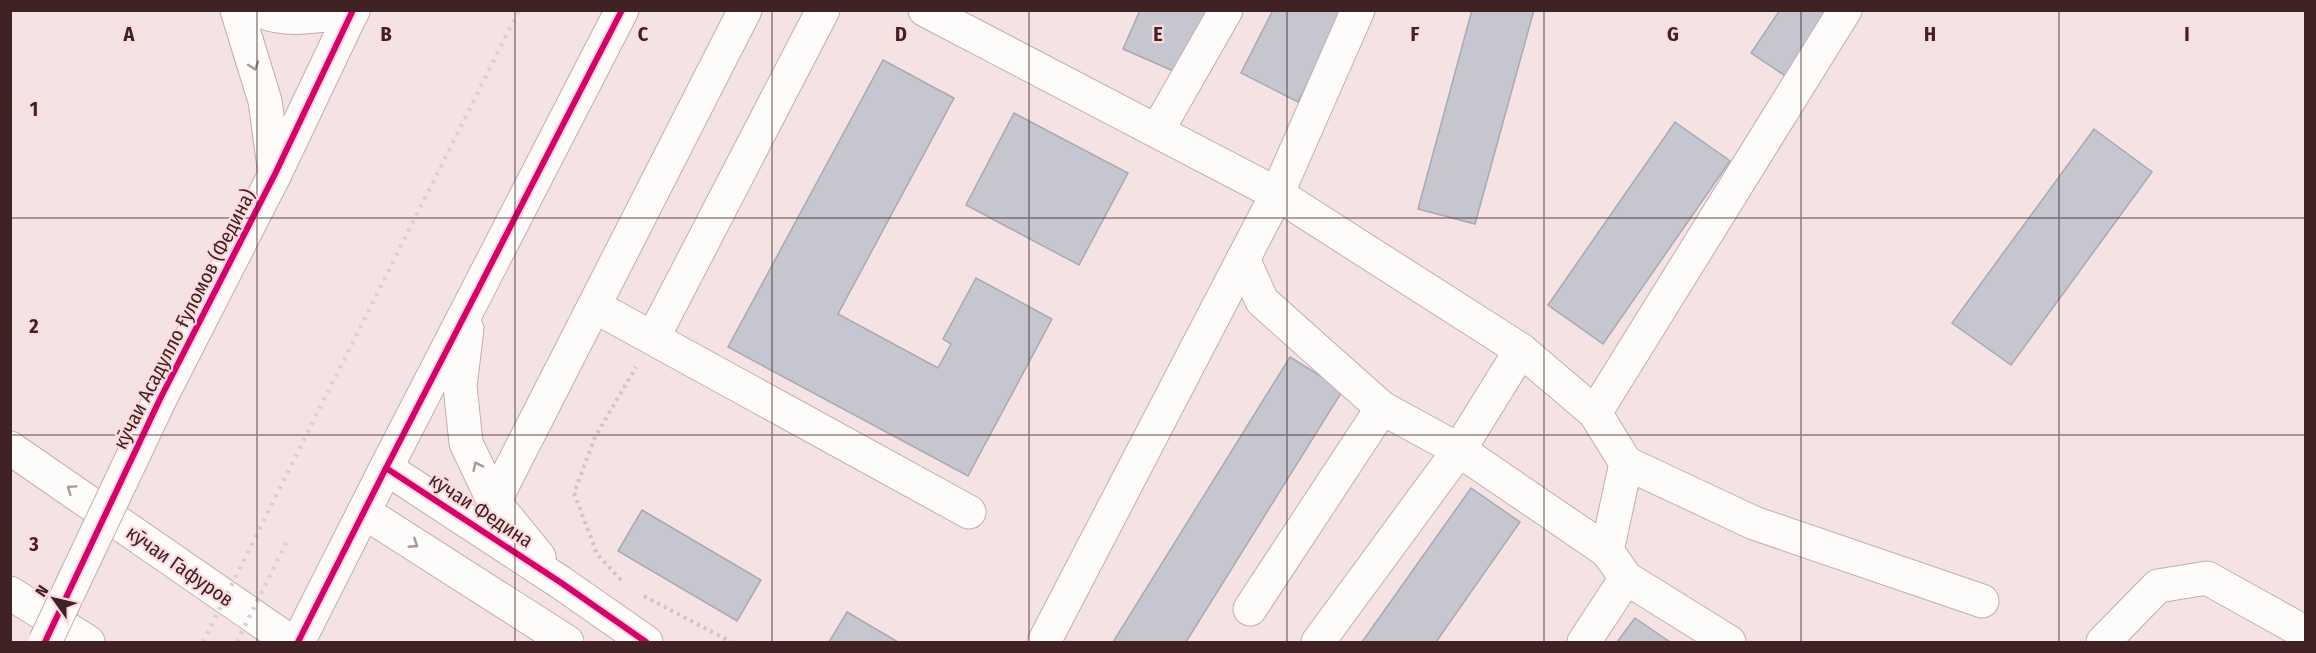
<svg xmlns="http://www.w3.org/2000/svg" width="2316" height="653" font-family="'Fira Sans Condensed',sans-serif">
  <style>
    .building { fill: #c6c6d1; stroke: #a9a9b4; stroke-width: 1.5 }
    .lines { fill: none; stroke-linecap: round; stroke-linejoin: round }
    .minor-casing { stroke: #c3adae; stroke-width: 35 }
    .major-casing { stroke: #c3adae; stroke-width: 35 }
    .path { stroke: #cfc5c6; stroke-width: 4; stroke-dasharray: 3 4.5; stroke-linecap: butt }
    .minor { stroke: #fefbfb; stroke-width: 33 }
    .major { stroke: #fefbfb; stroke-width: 33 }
    .rail { stroke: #d8d2d2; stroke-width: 4.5; stroke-dasharray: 3 6; stroke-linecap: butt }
    .minor-bridge-casing { stroke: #c3adae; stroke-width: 35; stroke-linecap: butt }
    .minor-bridge { stroke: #fefbfb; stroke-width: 33 }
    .cycleway-casing { stroke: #fddbdd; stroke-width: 10 }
    .cycleway { stroke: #d6006c; stroke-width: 6 }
    .oneway { stroke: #a8999a }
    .grid { fill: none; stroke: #402224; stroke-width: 1.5; stroke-opacity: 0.55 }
    .labels { text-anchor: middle; stroke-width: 4.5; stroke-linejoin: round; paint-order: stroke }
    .street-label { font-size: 20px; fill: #402224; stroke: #fddbdd }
    .grid-label { font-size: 20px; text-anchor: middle; font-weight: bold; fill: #402224; stroke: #fddbdd; stroke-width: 4.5; stroke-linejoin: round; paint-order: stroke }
  </style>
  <rect width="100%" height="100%" fill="#f5e3e4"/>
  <g class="building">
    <polygon points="1140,10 1216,10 1187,77 1123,49"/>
    <polygon points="1273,10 1345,10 1298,102 1241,73"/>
    <polygon points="1472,10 1534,10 1475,224 1418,209"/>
    <polygon points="1780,10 1836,10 1790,79 1751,53"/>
    <polygon points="883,60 954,98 838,314 938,368 951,344 943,339 976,278 1052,319 968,476 728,347"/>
    <polygon points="1014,113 1128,173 1079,265 966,205"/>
    <polygon points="1675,122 1730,161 1603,344 1548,305"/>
    <polygon points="2094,129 2152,172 2011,365 1952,323"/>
    <polygon points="1290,357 1343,390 1186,642 1113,642"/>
    <polygon points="1471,488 1520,522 1436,642 1362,642"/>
    <polygon points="642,510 761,580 737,621 618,551"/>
    <polygon points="847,612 898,642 829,642"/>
    <polygon points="1635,618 1670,642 1617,642"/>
  </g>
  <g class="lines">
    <defs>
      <g id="minor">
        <polyline points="925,10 1277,194 1521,350 1595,413 1626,463 1607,551 1626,578 1729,642"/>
        <polyline points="1157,131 1226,10"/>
        <polyline points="1243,259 1262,301 1382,408 1459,450 1607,551"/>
        <polyline points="594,306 969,512"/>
        <polyline points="467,329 460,386 466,443 494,502 539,557"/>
        <polyline points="653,338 823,10"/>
        <polyline points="160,399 275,174 353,10"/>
        <polyline points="1595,413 1845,10"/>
        <polyline points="1626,463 1754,523 1982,601"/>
        <polyline points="386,468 560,582 646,642"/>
        <polyline points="494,502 745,10"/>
        <polyline points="1250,609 1382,408"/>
        <polyline points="298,642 386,468 622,10"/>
        <polyline points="1044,642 1277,194 1358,10"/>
        <polyline points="1318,642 1459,450 1521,350"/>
        <polyline points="1584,642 1626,578"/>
        <polyline points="2103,642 2158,586 2207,578 2306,633"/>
      </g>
      <g id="major">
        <polyline points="237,10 265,101 275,174"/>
        <path d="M258,10C288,24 322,15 353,11"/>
        <polyline points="10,448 291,642"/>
        <polyline points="364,512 567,642"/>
        <polyline points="10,593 88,642"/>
      </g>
    </defs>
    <use href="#minor" class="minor-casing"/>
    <use href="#major" class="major-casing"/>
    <g class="path">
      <polyline points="621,580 597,554 574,493 595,437 636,367"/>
      <polyline points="644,596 731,642"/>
    </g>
    <use href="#minor" class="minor"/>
    <use href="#major" class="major"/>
    <g class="rail">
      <polyline points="203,642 519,10"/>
      <polyline points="237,642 287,541"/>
    </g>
    <defs>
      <polyline id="minor-bridge" points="45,642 160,399"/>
    </defs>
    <use href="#minor-bridge" class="minor-bridge-casing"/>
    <use href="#minor-bridge" class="minor-bridge"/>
    <defs>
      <g id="cycleway">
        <polyline points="386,468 560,582 646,642"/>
        <polyline points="45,642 160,399 275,174 353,10"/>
        <polyline points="298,642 386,468 622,10"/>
      </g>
    </defs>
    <use href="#cycleway" class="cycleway-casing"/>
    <use href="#cycleway" class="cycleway"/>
  </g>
  <defs><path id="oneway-chevron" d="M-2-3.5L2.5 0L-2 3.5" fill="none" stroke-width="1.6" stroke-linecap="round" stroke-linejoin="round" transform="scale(1.5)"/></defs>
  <g class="oneway">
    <use href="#oneway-chevron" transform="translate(254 66) rotate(73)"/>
    <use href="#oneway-chevron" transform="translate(477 466) rotate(-116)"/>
    <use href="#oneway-chevron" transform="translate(71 489) rotate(-145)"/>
    <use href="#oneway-chevron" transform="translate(414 544) rotate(33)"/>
  </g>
  <path class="grid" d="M257,10V642M515,10V642M772,10V642M1029,10V642M1287,10V642M1544,10V642M1801,10V642M2059,10V642M10,218H2306M10,435H2306"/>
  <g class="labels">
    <g class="street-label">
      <text transform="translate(184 319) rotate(-63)" y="7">кӯчаи Асадулло Ғуломов (Федина)</text>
      <text transform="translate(481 510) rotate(33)" y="7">кӯчаи Федина</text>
      <text transform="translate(180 566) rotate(35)" y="7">кӯчаи Гафуров</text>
    </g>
  </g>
  <g class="grid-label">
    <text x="129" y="41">A</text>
    <text x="386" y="41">B</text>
    <text x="643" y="41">C</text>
    <text x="901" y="41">D</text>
    <text x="1158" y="41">E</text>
    <text x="1415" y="41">F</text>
    <text x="1673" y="41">G</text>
    <text x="1930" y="41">H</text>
    <text x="2187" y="41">I</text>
    <text x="34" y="116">1</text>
    <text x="34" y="333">2</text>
    <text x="34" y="551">3</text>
  </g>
  <rect width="2316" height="653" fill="none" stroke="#402224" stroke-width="24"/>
  <g transform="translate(54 599) rotate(304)" stroke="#fddbdd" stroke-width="4.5" paint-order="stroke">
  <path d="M0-4.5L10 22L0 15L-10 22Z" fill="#402224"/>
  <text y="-9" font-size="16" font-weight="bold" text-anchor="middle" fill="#402224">N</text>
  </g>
</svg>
